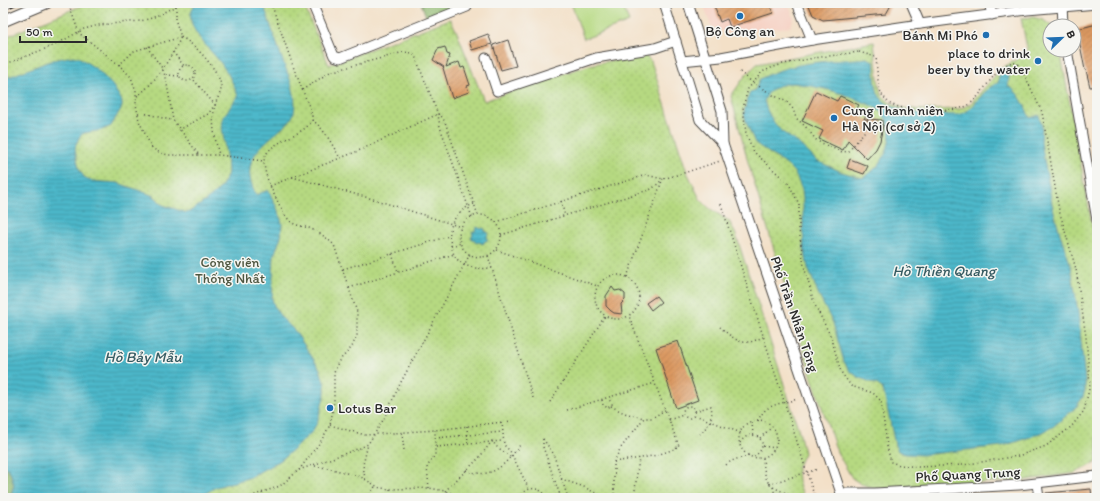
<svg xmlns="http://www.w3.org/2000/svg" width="1100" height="501" font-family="Itim,sans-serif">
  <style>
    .built { fill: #f6d2c4 }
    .grass { fill: url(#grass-dots); stroke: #708256 }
    .forest { fill: url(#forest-crowns); stroke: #5e724d }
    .garden { fill: #b6d981; stroke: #708256 }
    .water { fill: url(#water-rules); stroke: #3c727a; fill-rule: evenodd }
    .building { fill: url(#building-hatch) }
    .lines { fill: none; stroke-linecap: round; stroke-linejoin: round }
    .minor-casing { stroke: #494642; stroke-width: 11 }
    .major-casing { stroke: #494642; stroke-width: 13 }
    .path { stroke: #494642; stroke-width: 1.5; stroke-dasharray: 1 3; stroke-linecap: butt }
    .minor { stroke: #fff; stroke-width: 9 }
    .major { stroke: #fff; stroke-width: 11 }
    .rail-casing { stroke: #2b2b2b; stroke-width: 4 }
    .rail { stroke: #f6f6f2; stroke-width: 2.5; stroke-dasharray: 8; stroke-linecap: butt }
    .poi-dot { fill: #1f6fb2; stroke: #f6f6f2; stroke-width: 1.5 }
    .labels { text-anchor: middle; stroke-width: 3; stroke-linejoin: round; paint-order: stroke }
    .poi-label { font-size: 14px; fill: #2b2b2b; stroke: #f6f6f2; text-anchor: end }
    .park-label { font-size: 14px; fill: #4e5640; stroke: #f6f6f2 }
    .street-label { font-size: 14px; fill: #2b2b2b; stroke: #f6f6f2 }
    .water-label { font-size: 15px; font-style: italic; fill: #375c63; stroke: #f6f6f2 }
  </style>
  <defs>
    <pattern id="grass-dots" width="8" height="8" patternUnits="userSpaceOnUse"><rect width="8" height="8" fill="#b6d981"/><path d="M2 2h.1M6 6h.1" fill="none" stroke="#9dba70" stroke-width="1.8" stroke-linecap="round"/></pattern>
    <pattern id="forest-crowns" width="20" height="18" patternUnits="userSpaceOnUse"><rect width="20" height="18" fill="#90b96f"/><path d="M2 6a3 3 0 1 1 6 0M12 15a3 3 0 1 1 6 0" fill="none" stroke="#76975b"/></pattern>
    <pattern id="water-rules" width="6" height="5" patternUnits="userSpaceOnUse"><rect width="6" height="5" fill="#4db8ca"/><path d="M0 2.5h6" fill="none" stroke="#4096a4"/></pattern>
    <pattern id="building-hatch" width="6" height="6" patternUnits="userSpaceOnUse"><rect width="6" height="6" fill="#db9861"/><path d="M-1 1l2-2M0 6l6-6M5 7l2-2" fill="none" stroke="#b27c50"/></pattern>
  </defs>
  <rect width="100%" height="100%" fill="#f6f6f2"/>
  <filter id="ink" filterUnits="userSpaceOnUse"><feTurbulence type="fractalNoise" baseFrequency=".025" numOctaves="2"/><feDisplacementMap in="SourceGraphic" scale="8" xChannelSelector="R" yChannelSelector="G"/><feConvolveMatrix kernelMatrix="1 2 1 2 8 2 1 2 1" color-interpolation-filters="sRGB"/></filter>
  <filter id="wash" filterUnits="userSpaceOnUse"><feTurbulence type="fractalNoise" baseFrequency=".012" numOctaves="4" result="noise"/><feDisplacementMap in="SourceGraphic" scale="16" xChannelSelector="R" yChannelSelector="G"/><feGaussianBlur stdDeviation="0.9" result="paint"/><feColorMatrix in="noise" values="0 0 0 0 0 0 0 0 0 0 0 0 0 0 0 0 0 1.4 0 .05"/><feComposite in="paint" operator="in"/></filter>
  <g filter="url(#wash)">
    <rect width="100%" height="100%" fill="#f3e0c7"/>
    <polygon class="built" points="703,3 788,3 794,18 790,27 726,33 711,26"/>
    <g class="grass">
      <polygon points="88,3 303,3 329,65 450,19 456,30 484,101 589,65 644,54 651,61 687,172 700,199 709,208 729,221 736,235 799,431 804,453 797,468 798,481 804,498 3,498 3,38"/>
      <polygon points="1033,17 1043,20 1052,26 1050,26 1050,50 1060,50 1097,252 1097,462 1075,473 1027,480 877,489 861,484 852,478 837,452 813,381 748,162 731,96 745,76 757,64 874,42 878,79 881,94 890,103 903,108 923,110 960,109 970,104 1002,68 1028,53 1021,18"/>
    </g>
    <g class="forest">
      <polygon points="421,3 462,3 462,5 427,19"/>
      <polygon points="3,465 10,471 14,485 10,498 3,498"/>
    </g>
    <polygon class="garden" points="571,3 622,3 629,22 584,39"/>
    <g class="water">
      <path d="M196,3H263C269,21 275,38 281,56C287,73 298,93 294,112C292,120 287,124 281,129C257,149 240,162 256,195L268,190L277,208L282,223L281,237L274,255L272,299L275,308L281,317L295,331L320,369L325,385V394L317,423L312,432L295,448L281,460L248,478L216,487L198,498H10L14,485L10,471L3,465V79L53,60L73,56L80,58L98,70L113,86L122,101V107L111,126L102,130L84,133L80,136L76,144L75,150L79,169L84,177L92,181L118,183L138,190L154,196L163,205L187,213C202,204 227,189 228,170L222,127L223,117L238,96C234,86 230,76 224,68C214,50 177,25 196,3Z"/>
      <path d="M867,58L874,61C875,71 874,88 880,97C894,116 936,114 957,115C975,113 980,89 998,83C999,75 1001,68 1010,67L1008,86C1020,92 1025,107 1030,118L1039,115L1042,126L1041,142L1052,204L1060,234L1071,266L1078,312L1085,381V390L1083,397L1076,407L1054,426L1043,432L1022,440L1002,446L922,455L905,454L898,451L895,445L884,393L882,388L878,385L858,377L850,371L844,362L833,323L820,298L808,268L804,248L803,230V199L802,190L798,180L794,172L788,166L755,143L746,122L744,113L747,99L750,93L755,90L760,79C795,60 828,62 867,58ZM793,83C818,87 835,90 858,100C867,104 879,107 884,116C890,123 891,137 888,146C885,160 874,172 862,178L842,172L817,161L798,143L781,131L772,120L767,110L764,101C770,87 778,85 793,83Z"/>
      <polygon points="477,227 481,229 484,228 485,231 489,233 487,236 488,240 485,241 483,244 479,242 476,243 475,240 471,238 473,235 472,232 475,231"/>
    </g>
    <g id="blocks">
      <g class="building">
        <polygon points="713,3 769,3 773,13 730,27 727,19 720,22"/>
        <polygon points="808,3 888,3 890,7 886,14 823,20 813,15"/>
        <polygon points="1097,24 1097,52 1096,52 1097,59 1097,86 1090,87 1086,70 1085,70 1077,29"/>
        <polygon points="488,34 492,44 472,50 469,41"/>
        <polygon points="508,40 516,66 501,70 493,45"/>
        <polygon points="445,47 447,54 450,55 446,67 459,62 461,68 464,67 470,85 467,86 469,92 452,98 443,68 444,67 433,60 438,49"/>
        <polygon points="816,91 837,101 840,96 859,105 856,110 866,115 864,119 882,120 882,125 883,125 880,141 876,149 867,159 848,140 843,150 819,139 823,131 802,121"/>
        <polygon points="850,159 868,166 864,174 847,168"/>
        <polygon points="612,287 615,291 620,290 625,294 625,300 621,304 622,314 614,313 611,311 606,306 606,296"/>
        <polygon points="656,296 661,302 651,310 646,303"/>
        <polygon points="678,341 698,400 676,408 656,348"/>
        <polygon points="1091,489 1092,498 1046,498 1046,493"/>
      </g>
    </g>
  </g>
  <g filter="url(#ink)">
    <use href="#blocks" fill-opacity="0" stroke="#494642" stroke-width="1"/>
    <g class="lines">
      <defs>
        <g id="minor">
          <polyline points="312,3 334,56 340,58 467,7 465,3"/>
          <polyline points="664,3 700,120 723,144"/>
          <polyline points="688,3 722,111 723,144 841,493 841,498"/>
          <polyline points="797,3 812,40"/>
          <polyline points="911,3 920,24"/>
          <polyline points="989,3 992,15"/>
          <polyline points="1062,3 1063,26"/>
          <polyline points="1067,50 1097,220"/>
          <polyline points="486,58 497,91 596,58 655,48 676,41"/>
          <polyline points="682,61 721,57 812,40 920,24 1027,10 1097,4"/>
          <polyline points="1037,484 1039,498"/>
          <polyline points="841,493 875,493 1019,485 1097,476"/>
        </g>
        <polyline id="major" points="3,21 46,3"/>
      </defs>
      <use href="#minor" class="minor-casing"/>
      <use href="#major" class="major-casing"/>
      <g class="path">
        <path d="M271,3L293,66L312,114C312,114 312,119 312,120C306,136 263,141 264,163C265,176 271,189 277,200C280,207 285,216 290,221C295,226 303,226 309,228C319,232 327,238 334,245L357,312V335L352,347L338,362L334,373V401L332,415L330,425L321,441L299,470"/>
        <polyline points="69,5 79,33 119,65 131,77 136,91 136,104 139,121 148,140 152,148 160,153 168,155 219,155 263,161"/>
        <path d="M176,6V22L181,37C194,43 220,71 221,86C222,93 216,99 215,106C211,122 215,139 219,155"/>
        <polyline points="147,47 162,68 166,78 173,120 199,155"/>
        <polyline points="173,52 184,66"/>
        <path d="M859,52L876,57C877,67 877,88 883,96C885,98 887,101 889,103C902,112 958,114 970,104C983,94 994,70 1008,64C1011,62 1014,63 1017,63L1025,76L1042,112L1059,210L1076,269L1086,337L1090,385L1084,411L1071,427L1046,446L1018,456L963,465L918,467L900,465L891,462L887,446L881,401L873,393L851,386L841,372L831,337L814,303L804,266L799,230V204L789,184L754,152L746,134L743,107L748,89L762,72L771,68L783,64L814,58Z"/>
        <polyline points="3,65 55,45 84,29 99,25 140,21 152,18 182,3"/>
        <polyline points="119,65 134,51 181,37"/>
        <circle cx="187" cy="73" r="8"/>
        <polyline points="740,72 752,82 773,95 787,102 793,109 796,118 805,126 817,141 839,151 843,152 849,151 853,146 864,132 868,119"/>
        <polyline points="166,75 180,76"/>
        <polyline points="302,90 330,72 404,52 412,53 415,56 438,114 440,127 472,217"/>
        <path d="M137,96C153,86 173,55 181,37"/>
        <path d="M138,113C150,113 161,119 173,120"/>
        <polyline points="438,114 442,117 445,122 478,215"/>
        <path d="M312,120C325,129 332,145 340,158"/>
        <polyline points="179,130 208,114 215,105 193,79"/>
        <polyline points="292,177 373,199 461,227"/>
        <polyline points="270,186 358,151 438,114"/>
        <polyline points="561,201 565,216"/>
        <path d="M474,204C455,211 445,228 452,248C453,253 455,258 459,261C468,269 481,269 492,268"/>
        <polyline points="721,204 815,498"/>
        <circle cx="480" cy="236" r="21"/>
        <polyline points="496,222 646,175 663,179 687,172 720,161"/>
        <polyline points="501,235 652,189 663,179"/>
        <polyline points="451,246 461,243"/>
        <polyline points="497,250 597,286"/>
        <polyline points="392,254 398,272"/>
        <polyline points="488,256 533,398"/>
        <polyline points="343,269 449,236"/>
        <circle cx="617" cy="297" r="22"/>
        <polyline points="627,277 662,181"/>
        <polyline points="349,288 454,254"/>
        <path d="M720,327C727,333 738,344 748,342C753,342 758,339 763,337"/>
        <polyline points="602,400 603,405 608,408 612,404 608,398"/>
        <polyline points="550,402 605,316"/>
        <circle cx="689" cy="412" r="6"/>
        <polyline points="611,406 624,413 644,418"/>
        <polyline points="567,410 655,383"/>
        <path d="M695,411L711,406C714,418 708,426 700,434"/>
        <polyline points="695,415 741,433"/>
        <polyline points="669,420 683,415"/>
        <circle cx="758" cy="439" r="19"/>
        <path d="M758,421C765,403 781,404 798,399"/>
        <polyline points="502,422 504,445 510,451 529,489"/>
        <polyline points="752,422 753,435"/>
        <polyline points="330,425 365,435 435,430 512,421"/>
        <polyline points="467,426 468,444"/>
        <polyline points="402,433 404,450"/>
        <polyline points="435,438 502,432"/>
        <polyline points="760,438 772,427"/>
        <polyline points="543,439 553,453 568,498"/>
        <polyline points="543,439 543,447 561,498"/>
        <path d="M740,443C752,424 775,444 753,457"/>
        <polyline points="763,446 775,448"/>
        <polyline points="436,447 502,441"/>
        <path d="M763,458C764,467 764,482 773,487C780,491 787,492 792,498"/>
        <path d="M614,462C637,458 658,458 679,446L629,316"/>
        <path d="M726,465C734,458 740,459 749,455"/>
        <polyline points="315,466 332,469 361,477 380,488 390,489 429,488 445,491 466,498"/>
        <path d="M466,470C492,481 506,464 520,445"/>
        <polyline points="365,479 363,465 368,444"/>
        <polyline points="561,479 584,487 605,498"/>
        <polyline points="769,484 818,469"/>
        <polyline points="773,487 775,495 780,498"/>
        <polyline points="429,488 427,467 435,455 435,430"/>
        <polyline points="390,489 391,498"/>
        <polyline points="445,491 479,458 492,441 497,447 511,457"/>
        <polyline points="262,493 265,498"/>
        <polyline points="247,498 280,486 299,470 360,448 368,444 382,422 401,382 470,254"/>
        <polyline points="368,498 376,485"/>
        <path d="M520,498C526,485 541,486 547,498"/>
        <polyline points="548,498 560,494"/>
        <polyline points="614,498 614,462 620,449 644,418 652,418 665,410"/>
        <polyline points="634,498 639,458"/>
        <polyline points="770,498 775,495"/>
      </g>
      <use href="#minor" class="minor"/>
      <use href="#major" class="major"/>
      <defs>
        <polyline id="rail" points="3,9 17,3"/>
      </defs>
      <use href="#rail" class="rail-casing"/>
      <use href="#rail" class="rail"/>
    </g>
  </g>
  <g class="poi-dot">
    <circle cx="740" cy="16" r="4"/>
    <circle cx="986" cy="35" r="4"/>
    <circle cx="1038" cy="61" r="4"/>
    <circle cx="834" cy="118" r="4"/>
    <circle cx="330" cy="408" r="4"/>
  </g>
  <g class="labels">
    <g class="poi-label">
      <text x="740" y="36" text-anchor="middle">Bộ Công an</text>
      <text x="978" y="40">Bánh Mi Phó</text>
      <text x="1030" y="58">place to drink<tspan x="1030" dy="16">beer by the water</tspan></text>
      <text x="842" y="115" text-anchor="start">Cung Thanh niên<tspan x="842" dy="16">Hà Nội (cơ sở 2)</tspan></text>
      <text x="338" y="413" text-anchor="start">Lotus Bar</text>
    </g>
    <g class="park-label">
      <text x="230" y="267">Công viên<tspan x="230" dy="16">Thống Nhất</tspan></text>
    </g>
    <g class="street-label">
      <text transform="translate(795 314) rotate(71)" y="5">Phố Trần Nhân Tông</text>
      <text transform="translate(968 474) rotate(-3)" y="5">Phố Quang Trung</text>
    </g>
    <g class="water-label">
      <text x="944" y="276">Hồ Thiền Quang</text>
      <text x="143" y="362">Hồ Bảy Mẫu</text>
    </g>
  </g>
  <rect width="1100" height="501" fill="none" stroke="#f6f6f2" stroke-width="16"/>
  <g transform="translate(1062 38) rotate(67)"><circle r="19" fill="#f6f6f2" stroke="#a5a5a2"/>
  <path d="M0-3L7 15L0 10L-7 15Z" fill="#1f6fb2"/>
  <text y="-6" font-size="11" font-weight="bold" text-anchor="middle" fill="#2b2b2b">B</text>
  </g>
  <path d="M20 36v6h66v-6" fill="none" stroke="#2b2b2b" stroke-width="2"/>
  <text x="26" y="36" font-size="12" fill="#2b2b2b" stroke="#f6f6f2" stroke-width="3" paint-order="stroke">50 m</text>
</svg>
